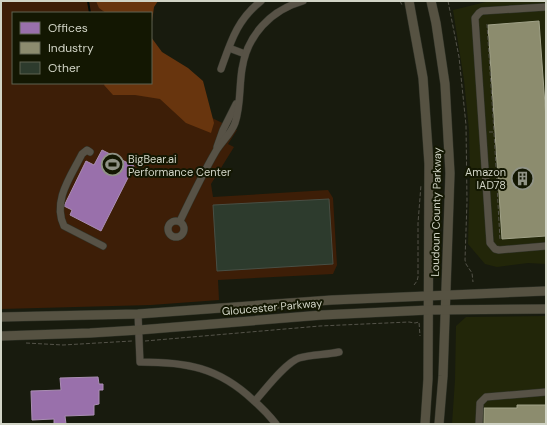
<svg xmlns="http://www.w3.org/2000/svg" width="547" height="425" font-family="'DM Sans',sans-serif">
  <style>
    .built { fill: #222609 }
    .green { fill: #3d1e07 }
    .forest { fill: #68350e }
    .offices { fill: #9970ab; stroke: #aa8eb3 }
    .industry { fill: #8c8c6e; stroke: #a1a288 }
    .lines { fill: none; stroke-linecap: round; stroke-linejoin: round }
    .stream { stroke: #020b08; stroke-width: 2 }
    .building { fill: #2d3b2d; stroke: #484f45 }
    .minor-casing { stroke: #313429; stroke-width: 8 }
    .major-casing { stroke: #313429; stroke-width: 10 }
    .path { stroke: #545349; stroke-width: 1; stroke-dasharray: 4 2; stroke-linecap: butt }
    .minor { stroke: #575246; stroke-width: 7 }
    .major { stroke: #565242; stroke-width: 9 }
    .labels { text-anchor: middle; stroke-width: 4; stroke-linejoin: round; paint-order: stroke }
    .poi-label { font-size: 11px; fill: #d1d4c6; stroke: #131702; text-anchor: start }
    .street-label { font-size: 11px; fill: #d1d4c6; stroke: #131702 }
  </style>
  <rect width="100%" height="100%" fill="#181b0e"/>
  <g class="built">
    <polygon points="490,1 546,1 546,264 528,263 497,267 485,264 468,244 470,173 469,130 464,80 453,10"/>
    <polygon points="546,316 546,424 452,424 455,380 456,326 466,317"/>
  </g>
  <polygon class="green" points="1,1 122,1 131,13 13,13 13,83 151,83 210,117 237,130 228,144 234,147 211,184 213,197 328,190 333,198 337,265 333,274 218,280 219,300 151,305 1,309"/>
  <g class="forest">
    <polygon points="96,1 158,1 154,7 151,29 151,13 106,13 99,8"/>
    <polygon points="151,37 162,52 188,68 203,81 214,123 211,133 186,123 160,99 135,95 113,95 104,85 105,83 151,83"/>
  </g>
  <g class="offices">
    <polygon points="102,150 134,166 101,231 70,215 72,210 64,206 86,161 94,165"/>
    <polygon points="98,377 99,384 103,384 103,390 99,390 99,404 94,405 94,415 65,416 66,424 54,424 54,419 32,420 31,391 61,390 60,378"/>
  </g>
  <g class="industry">
    <polygon points="539,21 546,119 546,236 502,239 488,25"/>
    <polygon points="517,405 546,405 546,424 484,424 484,408 517,408"/>
  </g>
  <g class="lines">
    <polyline class="stream" points="88,1 90,13"/>
  </g>
  <polygon class="building" points="329,199 333,264 217,271 213,205"/>
  <g class="lines">
    <defs>
      <g id="minor">
        <polyline points="546,7 482,11 479,13 475,18 490,243 495,249 499,250 546,246"/>
        <polyline points="229,48 245,54"/>
        <path d="M221,69C231,41 237,20 261,1"/>
        <polyline points="217,147 223,130 236,104"/>
        <path d="M90,152L87,150L82,154C71,176 52,201 64,226L103,246"/>
        <circle cx="176" cy="229" r="8"/>
        <path d="M180,221C191,198 203,173 216,151C222,141 231,134 235,123C241,105 239,87 242,69C247,35 271,10 303,1"/>
        <path d="M138,314L140,362C186,362 218,367 253,400C261,407 269,415 276,424"/>
        <path d="M255,401C265,390 285,363 299,358C311,354 326,355 339,352"/>
        <polyline points="479,424 480,403 486,397 546,392"/>
      </g>
      <g id="major">
        <polyline points="409,1 423,78 429,164 428,379 425,424"/>
        <polyline points="431,1 436,23 445,84 450,173 443,376 439,424"/>
        <polyline points="1,317 138,314 332,300 546,291"/>
        <polyline points="1,336 90,333 139,330 322,315 429,310 546,309"/>
      </g>
    </defs>
    <use href="#minor" class="minor-casing"/>
    <use href="#major" class="major-casing"/>
    <g class="path">
      <polyline points="400,1 402,5"/>
      <polyline points="448,1 459,57 466,125 467,201 465,260 466,264 472,273 473,282"/>
      <polyline points="487,24 494,132"/>
      <polyline points="489,132 494,132 500,240"/>
      <polyline points="414,285 417,281 418,277 418,223 421,185"/>
      <polyline points="145,341 320,326 409,322 415,323 419,322 420,336"/>
      <polyline points="26,343 63,345 132,341"/>
    </g>
    <use href="#minor" class="minor"/>
    <use href="#major" class="major"/>
  </g>
  <defs>
    <symbol id="stadium-ring" viewBox="-11 -11 22 22"><circle r="9.5" fill="#131702" stroke="#909386" stroke-width="1.5"/><path d="M0-5a6.5 5 0 1 0 0 10a6.5 5 0 1 0 0-10ZM-3.5-1.8h7v3.6h-7Z" fill="#909386"/></symbol>
    <symbol id="building-ring" viewBox="-11 -11 22 22"><circle r="9.5" fill="#131702" stroke="#909386" stroke-width="1.5"/><path d="M-4-6H4V6H1V3H-1V6H-4ZM-2.5-4.3h1.7v1.8h-1.7ZM.8-4.3h1.7v1.8H.8ZM-2.5-1h1.7V.8h-1.7ZM.8-1h1.7V.8H.8Z" fill="#909386"/></symbol>
  </defs>
  <g fill-rule="evenodd">
    <use href="#stadium-ring" x="100" y="152" width="25" height="25"/>
    <use href="#building-ring" x="510" y="166" width="25" height="25"/>
  </g>
  <g class="labels">
    <g class="poi-label">
      <text x="128" y="163">BigBear.ai<tspan x="128" dy="13">Performance Center</tspan></text>
      <text x="506" y="176" text-anchor="end">Amazon<tspan x="506" dy="13">IAD78</tspan></text>
    </g>
    <g class="street-label">
      <text transform="translate(436 212) rotate(-89)" y="4">Loudoun County Parkway</text>
      <text transform="translate(272 307) rotate(-5)" y="4">Gloucester Parkway</text>
    </g>
  </g>
  <rect width="547" height="425" fill="none" stroke="#d1d4c6" stroke-width="4"/>
  <rect x="12" y="12" width="140" height="72" fill="#131702" stroke="#5f6350"/>
  <rect x="20" y="22" width="20" height="12" fill="#9970ab" stroke="#5f6350"/>
  <text x="48" y="32" font-size="12" fill="#d1d4c6">Offices</text>
  <rect x="20" y="42" width="20" height="12" fill="#8c8c6e" stroke="#5f6350"/>
  <text x="48" y="52" font-size="12" fill="#d1d4c6">Industry</text>
  <rect x="20" y="62" width="20" height="12" fill="#2d3b2d" stroke="#5f6350"/>
  <text x="48" y="72" font-size="12" fill="#d1d4c6">Other</text>
</svg>
